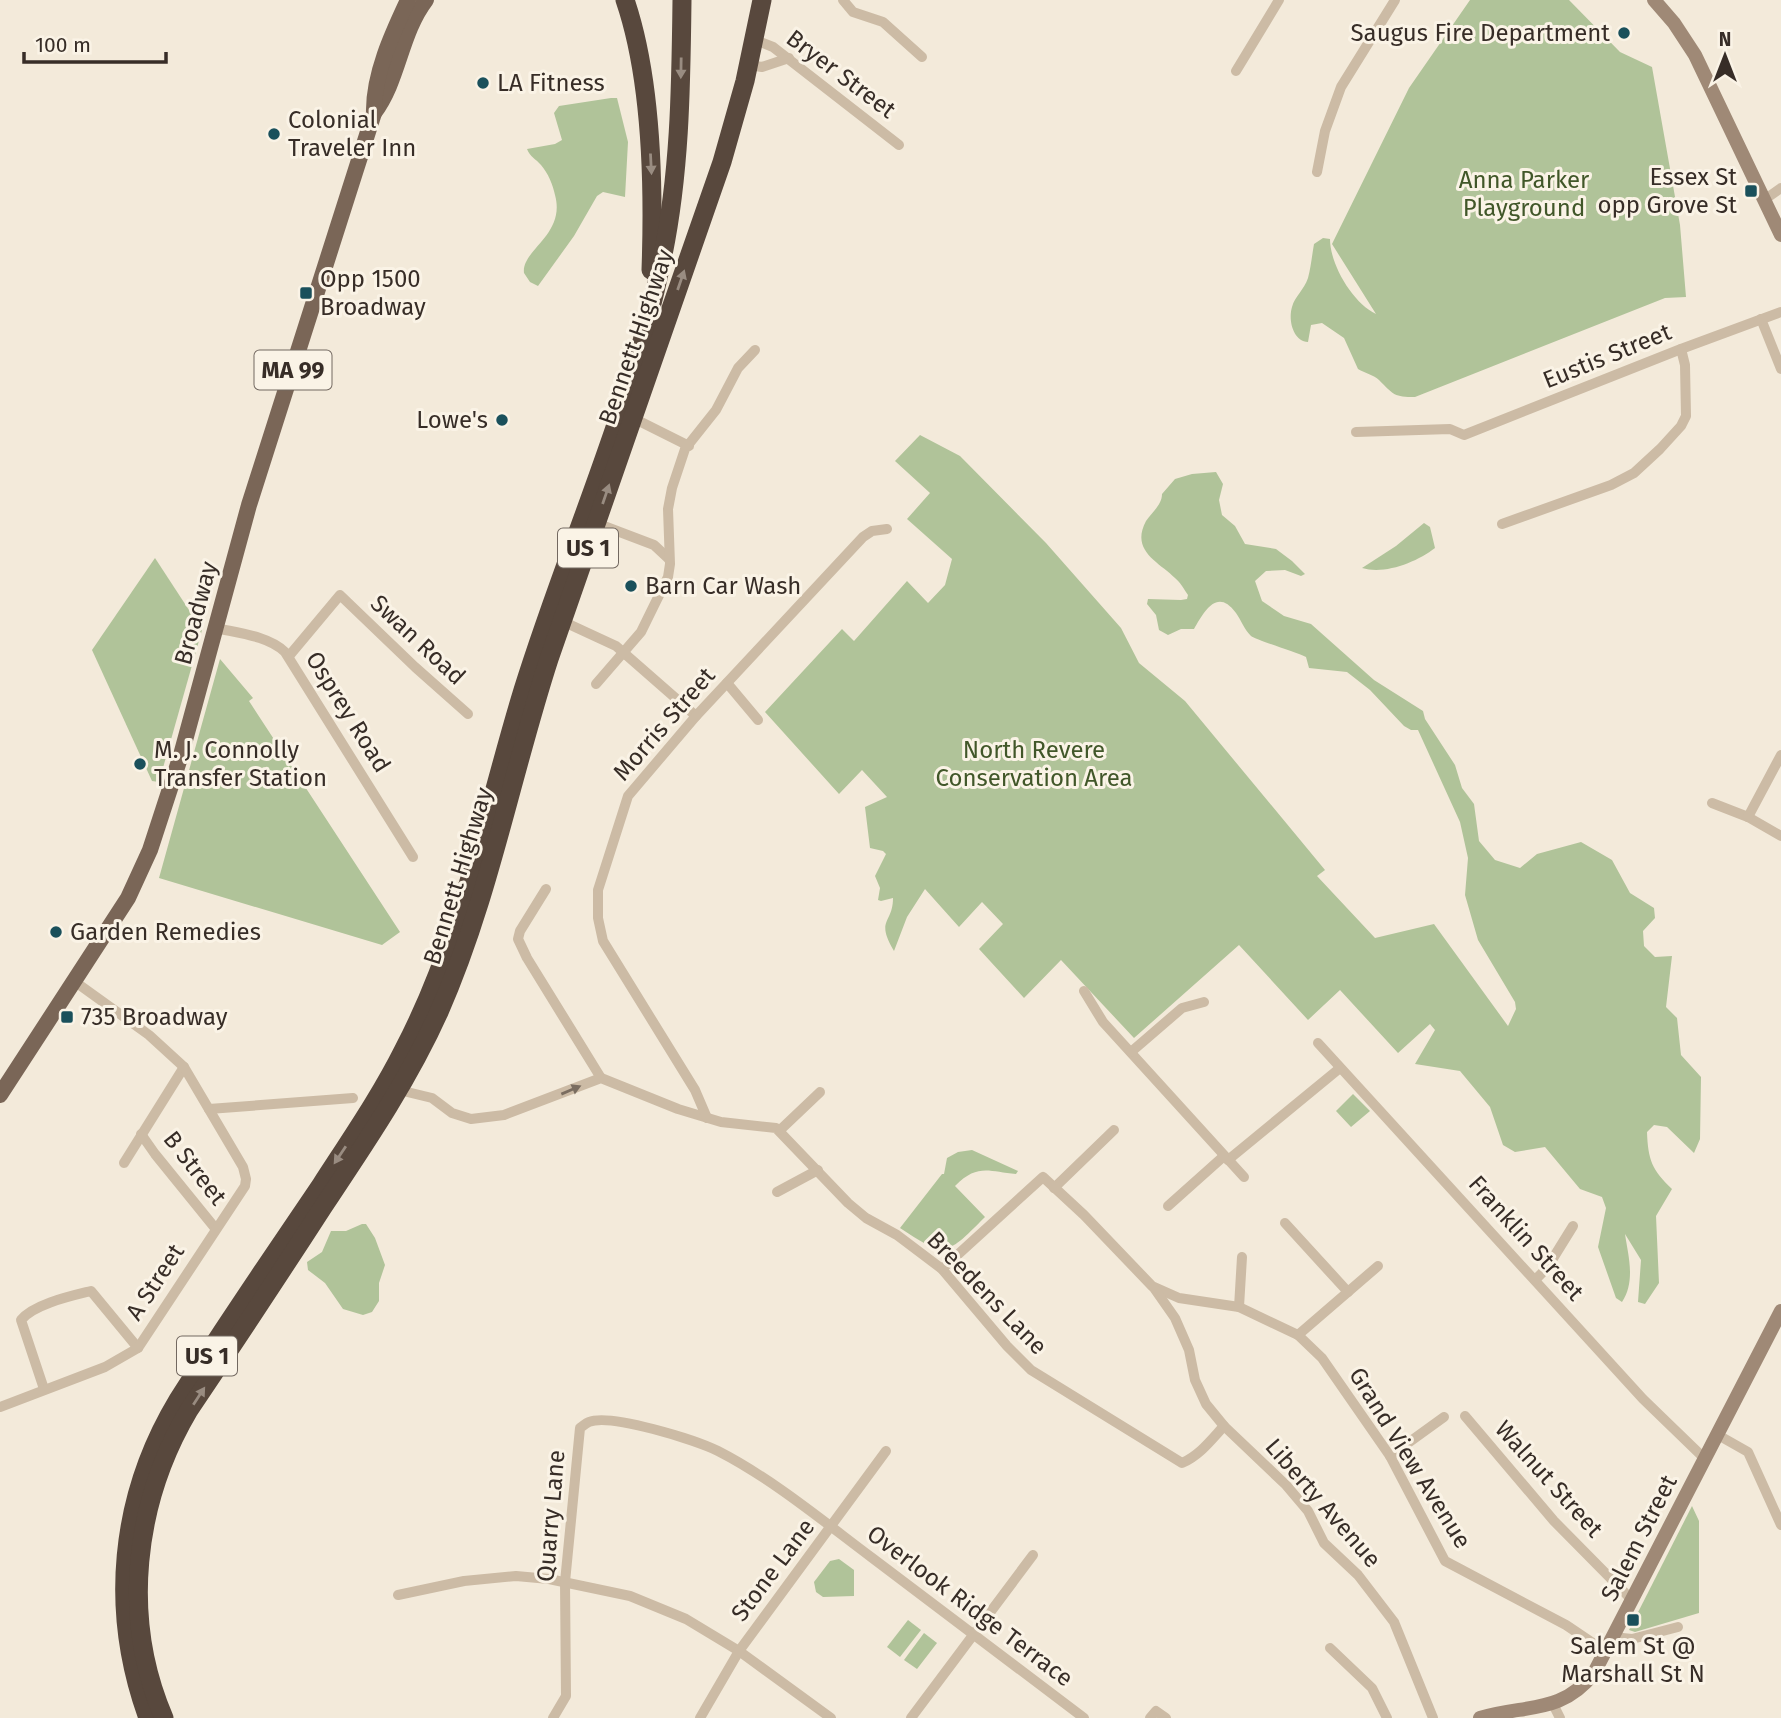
<svg xmlns="http://www.w3.org/2000/svg" width="1781" height="1718" font-family="'Fira Sans',sans-serif">
  <style>
    .green { fill: #b0c399 }
    .lines { fill: none; stroke-linecap: round; stroke-linejoin: round }
    .street { stroke: #ccbba5; stroke-width: 10 }
    .secondary { stroke: #9f8976; stroke-width: 14 }
    .primary { stroke: #7a6657; stroke-width: 16 }
    .highway { stroke: #58483d; stroke-width: 19 }
    .oneway { fill: #998c81 }
    .oneway2 { fill: #7a6d60 }
    .poi-dot { fill: #1a505b; stroke: #faf3e6; stroke-width: 2.5 }
    .labels { text-anchor: middle; stroke-width: 6; stroke-linejoin: round; paint-order: stroke }
    .shield { fill: #faf3e6; stroke: #726860; stroke-width: 2 }
    .shield-label { font-size: 23px; font-weight: bold; fill: #372d27 }
    .poi-label { font-size: 24px; fill: #372d27; stroke: #faf3e6; text-anchor: start }
    .street-label { font-size: 24px; fill: #372d27; stroke: #faf3e6 }
    .park-label { font-size: 24px; fill: #415729; stroke: #faf3e6 }
  </style>
  <rect width="100%" height="100%" fill="#f3eada"/>
  <g class="green">
    <path d="M1470,0H1569L1620,52L1652,67L1680,225L1686,297L1665,298L1415,397C1394,397 1394,395 1379,380C1374,375 1365,373 1358,369L1344,338L1322,323L1311,325L1308,342C1293,341 1288,320 1292,307C1295,296 1304,290 1308,278C1311,267 1312,255 1314,244L1323,238L1330,239C1330,265 1353,303 1376,314L1332,244L1409,88Z"/>
    <path d="M611,98H617L628,142L625,197L603,192L597,196L574,236L538,286L530,282L524,273C521,250 566,235 555,195C553,185 548,173 541,165C536,159 530,157 527,149L555,144L562,140L554,113L559,106Z"/>
    <path d="M920,435L960,456L1046,543L1121,628L1139,663L1185,701L1325,870L1317,876L1375,938L1434,924L1508,1026L1516,1009L1515,1002L1478,940L1465,895L1468,858L1460,822L1418,730H1411L1404,726L1370,690L1347,672L1309,668L1306,657C1296,652 1256,640 1251,636C1244,629 1241,620 1236,613C1217,587 1204,612 1194,629H1181L1168,635L1159,630L1156,615L1147,604L1148,599L1181,600L1187,599L1188,595C1184,589 1180,582 1175,578C1159,562 1130,551 1146,521C1152,512 1162,505 1162,494L1175,479L1192,474L1216,472L1223,484L1219,500L1222,515L1235,526L1245,544L1276,549L1292,561L1305,574L1301,576L1285,570L1266,571L1255,581L1262,601L1284,616L1311,624L1374,680L1423,711L1425,719L1455,765L1462,788L1474,804L1479,841L1495,860L1520,868L1537,854L1581,842L1612,860L1630,893L1654,908L1655,918L1643,931L1644,946L1655,957L1672,956L1666,1007L1677,1018L1681,1055L1701,1077L1700,1139L1694,1153L1667,1127L1654,1125L1647,1132C1648,1160 1652,1170 1672,1189L1656,1216L1659,1283L1645,1304L1638,1302L1641,1260L1625,1234C1628,1255 1636,1281 1622,1302L1616,1298L1598,1247L1606,1208L1602,1197L1580,1189L1545,1147L1515,1152L1503,1145L1490,1107L1460,1071L1415,1064L1435,1030L1430,1024L1398,1053L1340,990L1308,1020L1239,945L1134,1038L1061,960L1024,998L979,949L1003,924L982,902L959,927L925,889L907,917L894,951C875,919 893,924 893,898L881,901L878,900L880,888L875,876L886,854L883,851L870,848L865,807L887,797L862,770L839,794L765,712L842,629L854,641L907,581L928,603L945,585L952,559L907,519L930,493L895,461Z"/>
    <path d="M1424,523L1430,527L1435,548C1417,562 1385,575 1362,568L1396,546Z"/>
    <polygon points="155,558 202,630 159,782 152,781 92,650"/>
    <polygon points="220,659 253,698 249,701 400,932 382,945 159,878"/>
    <polygon points="1353,1094 1370,1111 1351,1127 1336,1111"/>
    <path d="M972,1150L1018,1171L1016,1174C989,1172 978,1163 955,1186L985,1217C947,1255 946,1259 900,1228L942,1174H944L947,1158L958,1152Z"/>
    <polygon points="362,1224 366,1224 375,1238 385,1265 379,1283 379,1301 372,1312 363,1315 343,1309 325,1283 308,1270 307,1262 322,1252 331,1231 346,1231"/>
    <polygon points="1692,1506 1699,1521 1699,1613 1635,1632 1629,1630"/>
    <polygon points="839,1559 854,1570 854,1596 823,1597 816,1592 814,1582 830,1561"/>
    <polygon points="908,1620 921,1630 900,1657 887,1647"/>
    <polygon points="924,1633 937,1643 917,1669 904,1660"/>
  </g>
  <g class="lines">
    <g class="street">
      <polyline points="843,0 853,12 883,22 922,57"/>
      <polyline points="755,40 773,47 899,145"/>
      <polyline points="749,65 762,67 789,58"/>
      <polyline points="1236,71 1279,0"/>
      <polyline points="1317,172 1325,131 1341,87 1395,0"/>
      <polyline points="1764,200 1781,188"/>
      <polyline points="1761,319 1781,369"/>
      <polyline points="633,418 689,446"/>
      <polyline points="1356,432 1450,429 1464,435 1681,349 1781,312"/>
      <polyline points="596,523 654,545 669,559"/>
      <polyline points="1502,524 1611,485 1634,473 1660,449 1681,426 1686,416 1685,365 1681,349"/>
      <polyline points="562,621 616,646 696,716"/>
      <path d="M216,628C238,633 269,636 285,652L413,857"/>
      <polyline points="289,656 340,595 415,667 468,714"/>
      <polyline points="727,683 758,720"/>
      <polyline points="596,684 641,632 668,577 670,564 668,509 672,488 685,449 716,410 738,368 755,350"/>
      <polyline points="1712,803 1748,817 1781,836"/>
      <polyline points="1748,817 1781,755"/>
      <polyline points="546,889 520,931 518,939 527,958 601,1078"/>
      <polyline points="1084,991 1103,1022 1244,1177"/>
      <polyline points="1318,1043 1643,1399 1705,1459"/>
      <polyline points="1131,1052 1182,1008 1204,1002"/>
      <path d="M399,1090L432,1098L452,1113L471,1119L504,1115L601,1078L678,1109L721,1122L776,1128L848,1203L866,1218L897,1235L942,1269L1007,1346L1031,1370L1182,1463C1200,1455 1211,1440 1224,1426"/>
      <polyline points="209,1109 353,1098"/>
      <polyline points="707,1118 695,1090 603,941 598,918 598,890 628,796 696,716 863,537 872,531 887,529"/>
      <polyline points="780,1130 820,1092"/>
      <polyline points="141,1134 155,1154 215,1228"/>
      <polyline points="1228,1160 1340,1068"/>
      <polyline points="124,1163 184,1067"/>
      <polyline points="1054,1188 1114,1130"/>
      <polyline points="777,1192 818,1170"/>
      <polyline points="1168,1206 1224,1156"/>
      <polyline points="1285,1223 1348,1292"/>
      <polyline points="942,1269 1043,1177 1084,1215 1152,1286 1179,1298 1239,1307 1298,1335 1322,1358 1390,1456 1445,1561 1566,1625 1606,1652"/>
      <polyline points="1535,1280 1547,1268 1573,1226"/>
      <polyline points="1154,1288 1175,1318 1189,1350 1195,1380 1206,1404 1224,1426 1286,1485 1308,1511 1324,1543 1358,1575 1394,1622 1433,1718"/>
      <polyline points="1239,1307 1242,1257"/>
      <polyline points="1298,1335 1378,1266"/>
      <path d="M44,1389L21,1320C34,1304 71,1296 91,1291L138,1348"/>
      <polyline points="0,1407 105,1367 138,1348 245,1186 246,1179 243,1167 184,1067 149,1035 74,981"/>
      <polyline points="1465,1416 1554,1521 1632,1600"/>
      <polyline points="1718,1435 1748,1452 1781,1525"/>
      <polyline points="1390,1456 1444,1417"/>
      <polyline points="398,1595 464,1581 516,1576 549,1579 630,1596 686,1619 739,1651 831,1718"/>
      <polyline points="1613,1637 1632,1639 1678,1627"/>
      <polyline points="1330,1648 1372,1688 1387,1718"/>
      <polyline points="1553,1704 1560,1718"/>
      <path d="M553,1718L566,1696L565,1582L580,1428C583,1426 586,1423 589,1422C610,1413 696,1440 718,1451C771,1478 823,1521 871,1557C942,1611 1013,1665 1084,1718"/>
      <polyline points="700,1718 739,1651 886,1451"/>
      <polyline points="911,1718 1033,1555"/>
      <polyline points="1150,1718 1156,1711 1166,1718"/>
    </g>
    <g class="secondary">
      <polyline points="1654,0 1674,23 1695,55 1781,235"/>
      <path d="M1480,1718C1525,1704 1561,1715 1594,1673L1781,1311"/>
    </g>
    <g class="primary">
      <path d="M374,113C399,80 400,34 426,0"/>
      <path d="M0,1095L128,898L150,850L181,755L249,505L374,113C373,75 392,34 408,0"/>
    </g>
    <g class="highway">
      <path d="M625,0C652,79 654,186 651,270"/>
      <path d="M148,1718C109,1611 119,1498 178,1400C224,1327 273,1256 321,1185C350,1140 380,1097 404,1049C463,936 486,811 523,690C567,548 631,410 661,264C680,177 681,88 682,0"/>
      <path d="M164,1718C121,1618 134,1503 189,1410C234,1343 279,1275 323,1207C365,1144 408,1081 439,1012C489,899 511,776 549,659L722,162L745,81L762,0"/>
    </g>
  </g>
  <defs><path id="oneway-solid" d="M-6-.8H1V-3.2L6.5 0L1 3.2V.8H-6Z" transform="scale(1.75)"/></defs>
  <g class="oneway">
    <use href="#oneway-solid" transform="translate(681 68) rotate(91)"/>
    <use href="#oneway-solid" transform="translate(651 164) rotate(87)"/>
    <use href="#oneway-solid" transform="translate(681 280) rotate(-71)"/>
    <use href="#oneway-solid" transform="translate(606 494) rotate(-71)"/>
    <use href="#oneway-solid" transform="translate(340 1155) rotate(124)"/>
    <use href="#oneway-solid" transform="translate(199 1396) rotate(-57)"/>
  </g>
  <use class="oneway2" href="#oneway-solid" transform="translate(571 1090) rotate(-23)"/>
  <g class="poi-dot">
    <circle cx="1624" cy="33" r="7"/>
    <circle cx="483" cy="83" r="7"/>
    <circle cx="274" cy="134" r="7"/>
    <rect x="1744" y="184" width="14" height="14" rx="3.5"/>
    <rect x="299" y="286" width="14" height="14" rx="3.5"/>
    <circle cx="502" cy="420" r="7"/>
    <circle cx="631" cy="586" r="7"/>
    <circle cx="140" cy="764" r="7"/>
    <circle cx="56" cy="932" r="7"/>
    <rect x="60" y="1010" width="14" height="14" rx="3.5"/>
    <rect x="1626" y="1613" width="14" height="14" rx="3.5"/>
  </g>
  <g class="labels">
    <g class="shield">
      <rect x="254.5" y="350.5" width="77" height="39" rx="5"/>
      <rect x="558" y="528.5" width="60" height="39" rx="5"/>
      <rect x="177" y="1336.5" width="60" height="39" rx="5"/>
    </g>
    <g class="shield-label">
      <text x="293" y="378">MA 99</text>
      <text x="588" y="556">US 1</text>
      <text x="207" y="1364">US 1</text>
    </g>
    <g class="poi-label">
      <text x="1610" y="41" text-anchor="end">Saugus Fire Department</text>
      <text x="497" y="91">LA Fitness</text>
      <text x="288" y="128">Colonial<tspan x="288" dy="28">Traveler Inn</tspan></text>
      <text x="1737" y="185" text-anchor="end">Essex St<tspan x="1737" dy="28">opp Grove St</tspan></text>
      <text x="320" y="287">Opp 1500<tspan x="320" dy="28">Broadway</tspan></text>
      <text x="488" y="428" text-anchor="end">Lowe's</text>
      <text x="645" y="594">Barn Car Wash</text>
      <text x="154" y="758">M. J. Connolly<tspan x="154" dy="28">Transfer Station</tspan></text>
      <text x="70" y="940">Garden Remedies</text>
      <text x="81" y="1025">735 Broadway</text>
      <text x="1633" y="1654" text-anchor="middle">Salem St @<tspan x="1633" dy="28">Marshall St N</tspan></text>
    </g>
    <g class="street-label">
      <text transform="translate(841 74) rotate(37)" y="8">Bryer Street</text>
      <text transform="translate(636 337) rotate(-71)" y="8">Bennett Highway</text>
      <text transform="translate(1607 356) rotate(-22)" y="8">Eustis Street</text>
      <text transform="translate(196 613) rotate(-75)" y="8">Broadway</text>
      <text transform="translate(418 640) rotate(43)" y="8">Swan Road</text>
      <text transform="translate(348 712) rotate(58)" y="8">Osprey Road</text>
      <text transform="translate(664 724) rotate(-49)" y="8">Morris Street</text>
      <text transform="translate(458 876) rotate(-73)" y="8">Bennett Highway</text>
      <text transform="translate(195 1168) rotate(52)" y="8">B Street</text>
      <text transform="translate(1526 1238) rotate(48)" y="8">Franklin Street</text>
      <text transform="translate(155 1282) rotate(-57)" y="8">A Street</text>
      <text transform="translate(987 1293) rotate(46)" y="8">Breedens Lane</text>
      <text transform="translate(1410 1458) rotate(58)" y="8">Grand View Avenue</text>
      <text transform="translate(1549 1479) rotate(48)" y="8">Walnut Street</text>
      <text transform="translate(1323 1503) rotate(49)" y="8">Liberty Avenue</text>
      <text transform="translate(551 1516) rotate(-85)" y="8">Quarry Lane</text>
      <text transform="translate(1639 1538) rotate(-63)" y="8">Salem Street</text>
      <text transform="translate(773 1570) rotate(-53)" y="8">Stone Lane</text>
      <text transform="translate(970 1606) rotate(37)" y="8">Overlook Ridge Terrace</text>
    </g>
    <g class="park-label">
      <text x="1524" y="188">Anna Parker<tspan x="1524" dy="28">Playground</tspan></text>
      <text x="1034" y="758">North Revere<tspan x="1034" dy="28">Conservation Area</tspan></text>
    </g>
  </g>
  <g transform="translate(1725 56)" stroke="#faf3e6" stroke-width="5" paint-order="stroke">
  <path d="M0-5L12 26L0 18L-12 26Z" fill="#372d27"/>
  <text y="-10" font-size="19" font-weight="bold" text-anchor="middle" fill="#372d27">N</text>
  </g>
  <path d="M24 52v10h142v-10" fill="none" stroke="#372d27" stroke-width="3.5"/>
  <text x="35" y="52" font-size="21" fill="#372d27" stroke="#faf3e6" stroke-width="5" paint-order="stroke">100 m</text>
</svg>
